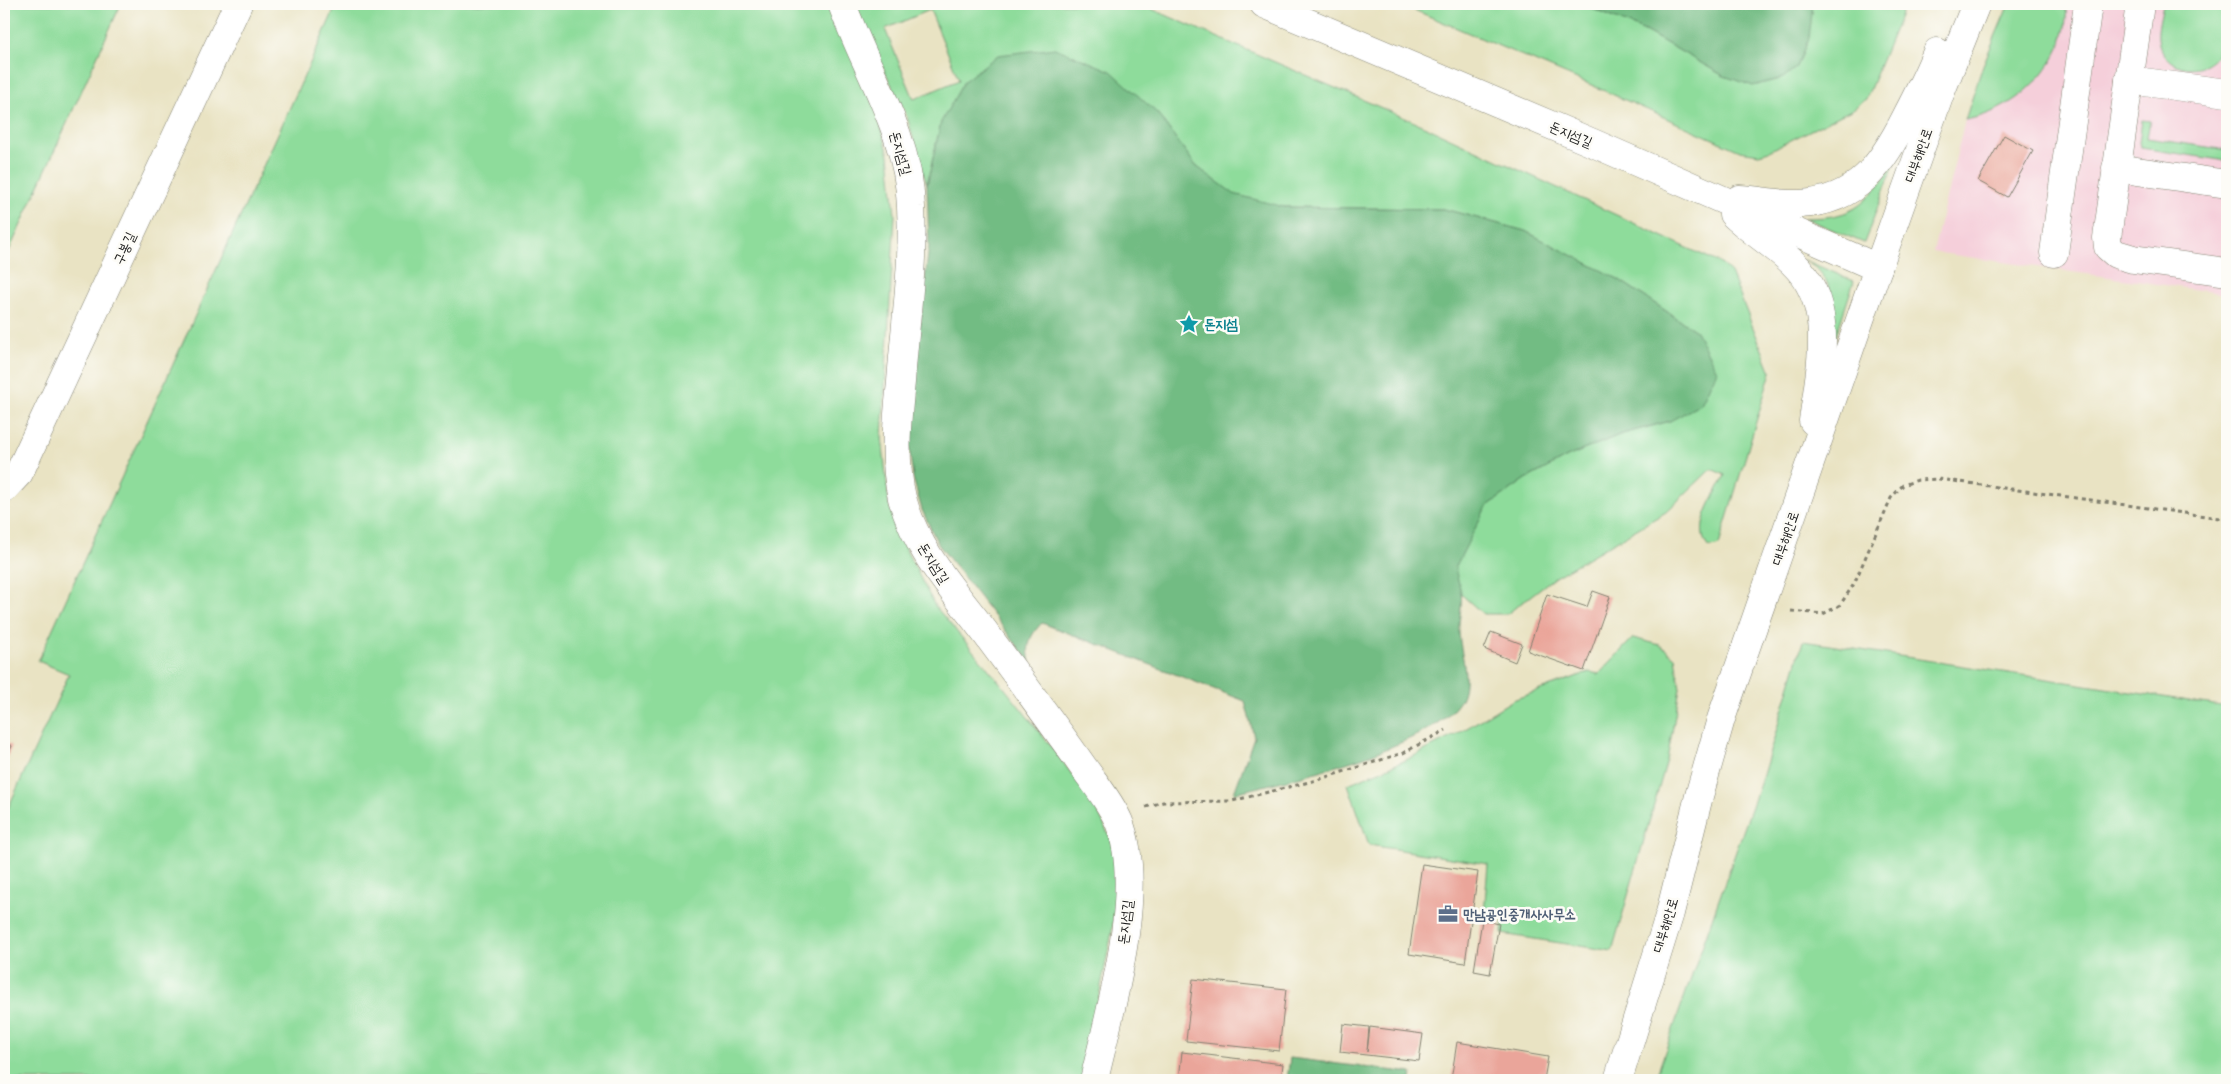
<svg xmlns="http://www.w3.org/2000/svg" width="2231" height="1084" font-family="'Gochi Hand','Poor Story',sans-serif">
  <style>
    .built { fill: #f5cfda }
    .green { fill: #8edc9b; stroke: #557c5c; fill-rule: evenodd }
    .forest { fill: #72bc83; stroke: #476c50 }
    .building { fill: #eaa59a }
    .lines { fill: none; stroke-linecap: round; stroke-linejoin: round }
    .minor-casing { stroke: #828070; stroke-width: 29 }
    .path { stroke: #828070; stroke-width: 3; stroke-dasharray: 4 4; stroke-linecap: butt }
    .minor { stroke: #fff; stroke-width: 28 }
    .labels { text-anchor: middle; stroke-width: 5; stroke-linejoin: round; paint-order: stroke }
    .street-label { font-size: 14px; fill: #1c1c1c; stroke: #fdfcf7 }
    .culture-label { font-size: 14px; font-weight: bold; fill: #0d838f; stroke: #fdfcf7; text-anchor: start }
    .service-label { font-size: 14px; font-weight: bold; fill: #4e5e75; stroke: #fdfcf7; text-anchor: start }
  </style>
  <rect width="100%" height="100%" fill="#fdfcf7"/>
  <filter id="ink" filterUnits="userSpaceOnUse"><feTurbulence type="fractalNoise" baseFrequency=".02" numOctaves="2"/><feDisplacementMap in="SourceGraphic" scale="10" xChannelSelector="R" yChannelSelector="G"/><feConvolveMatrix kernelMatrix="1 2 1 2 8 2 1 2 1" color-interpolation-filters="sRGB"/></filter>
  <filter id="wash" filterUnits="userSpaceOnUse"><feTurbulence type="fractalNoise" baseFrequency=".0096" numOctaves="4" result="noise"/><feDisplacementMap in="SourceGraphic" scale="20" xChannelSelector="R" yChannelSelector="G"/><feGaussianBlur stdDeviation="1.12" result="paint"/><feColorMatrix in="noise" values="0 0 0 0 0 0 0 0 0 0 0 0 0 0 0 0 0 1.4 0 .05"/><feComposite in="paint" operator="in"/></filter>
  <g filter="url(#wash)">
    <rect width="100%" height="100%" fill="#e9e3c3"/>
    <polygon class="built" points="2009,4 2227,4 2227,294 1933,252 1965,120 1983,65"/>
    <g class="green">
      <polygon points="4,4 121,4 4,262"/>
      <polygon points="337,4 831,4 876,109 889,155 895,215 882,437 889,505 907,552 935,606 1002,685 1058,755 1096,808 1113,844 1117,883 1112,932 1082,1080 4,1080 4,817 69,674 38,661"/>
      <path d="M855,4H1140L1426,127L1720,263L1731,273L1771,372L1719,545L1709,548C1691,527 1715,497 1725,475L1711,469L1666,512L1555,577L1507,614H1483L1462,595L1454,568L1486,507L1526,479L1569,456L1619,435L1670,421L1696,331L1618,279L1525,231L1444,209L1284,207L1234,195L1196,166L1157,113L941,122L927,185L907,117L868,36ZM930,10L959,80L914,99L885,29Z"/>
      <polygon points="1400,4 1581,4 1645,31 1724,76 1812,13 1813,4 1905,4 1866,99 1853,109 1769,151 1759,154 1740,151 1589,84"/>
      <path d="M2009,4H2066C2071,61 2018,111 1965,120L1983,65Z"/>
      <path d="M2163,4H2225L2217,56C2213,59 2208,63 2204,65C2183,74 2160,61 2158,38C2157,28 2161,15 2163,4Z"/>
      <polygon points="2142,120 2150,121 2147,138 2227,150 2227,161 2141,148 2139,143"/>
      <path d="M1895,162L1864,243L1805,218C1858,218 1866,203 1895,162Z"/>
      <path d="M1804,260L1854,281L1830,354C1833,328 1839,293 1820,272C1816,267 1809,264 1804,260Z"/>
      <polygon points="1633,638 1660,645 1675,657 1680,688 1667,760 1612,951 1502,934 1503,918 1484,915 1488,864 1369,845 1348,784 1404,761 1457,734 1513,700 1589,672 1599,674"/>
      <polygon points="1803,641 2227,707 2227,1080 1655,1080 1763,775"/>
    </g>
    <g class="forest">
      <polygon points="1581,4 1813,4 1809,38 1797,67 1783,78 1753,86 1724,76 1645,31"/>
      <path d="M1055,48L1111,71L1157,113L1196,166L1234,194L1284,207L1444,209L1525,231L1618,279L1696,331L1717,371L1701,404L1670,421L1619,435L1569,456L1526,479L1486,507L1455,568C1457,577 1460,586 1461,594C1463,606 1458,619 1459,632C1460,652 1471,680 1461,699C1436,747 1287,780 1234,793L1254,737L1245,701L1042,623C1030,635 1026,645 1030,662L938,544L922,510L913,478L909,446L911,404L929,245L927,185L941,122L964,81L998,55Z"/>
      <polygon points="1290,1058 1412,1073 1411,1080 1287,1080"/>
    </g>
    <g id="blocks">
      <g class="building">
        <polygon points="2004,135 2033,151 2007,197 1978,181"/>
        <polygon points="1593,591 1610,597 1584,671 1528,651 1547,594 1587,607"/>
        <polygon points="1491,632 1522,644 1515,662 1484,649"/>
        <polygon points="4,742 12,746 4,763"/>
        <polygon points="1422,864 1478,872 1465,963 1409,954"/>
        <polygon points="1482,920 1499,924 1490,974 1474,971"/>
        <polygon points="1193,979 1286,989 1279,1051 1186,1041"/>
        <polygon points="1343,1024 1369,1027 1367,1052 1370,1027 1423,1034 1419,1061 1340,1052"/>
        <polygon points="1457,1042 1548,1057 1544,1080 1451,1080"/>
        <polygon points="1182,1052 1283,1064 1281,1080 1179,1080"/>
      </g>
    </g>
  </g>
  <g filter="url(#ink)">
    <use href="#blocks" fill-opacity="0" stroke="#828070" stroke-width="1"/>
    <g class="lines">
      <defs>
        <g id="minor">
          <path d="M842,4C866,71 909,134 911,207C914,265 905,324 901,382C897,420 893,459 902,498C916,550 953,590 984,631C1018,677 1052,722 1084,768C1096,785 1111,803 1119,822C1146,889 1110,1011 1094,1080"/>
          <polyline points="1264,4 1593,143 1878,268"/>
          <polyline points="2140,4 2107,238 2108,247 2116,254 2133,259 2227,272"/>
          <polyline points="2129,80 2227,93"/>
          <polyline points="2116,168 2227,184"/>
          <path d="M1739,199C1759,200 1779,205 1800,204C1858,201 1882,164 1906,117C1917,96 1928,74 1937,52"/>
          <path d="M1733,214C1751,231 1774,245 1792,262C1837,304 1820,367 1813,421"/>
          <polyline points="2054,253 2088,4"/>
          <polyline points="4,489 19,473 238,4"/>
          <polyline points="1618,1080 1670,913 1699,796 1721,719 1878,268 1940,94 1976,4"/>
        </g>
      </defs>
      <use href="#minor" class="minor-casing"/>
      <g class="path">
        <polyline points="1791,611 1823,614 1840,605 1854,584 1891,498 1903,485 1918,480 1939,479 2227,519"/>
        <polyline points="1146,807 1163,802 1232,801 1317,780 1403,753 1446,730"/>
      </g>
      <use href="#minor" class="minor"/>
    </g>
  </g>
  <defs>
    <symbol id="sight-bare" viewBox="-9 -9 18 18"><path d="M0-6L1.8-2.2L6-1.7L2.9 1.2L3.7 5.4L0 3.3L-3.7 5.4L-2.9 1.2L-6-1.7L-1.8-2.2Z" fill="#0f9aa8" stroke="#fdfcf7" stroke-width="2.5" paint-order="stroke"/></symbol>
    <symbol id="office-bare" viewBox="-9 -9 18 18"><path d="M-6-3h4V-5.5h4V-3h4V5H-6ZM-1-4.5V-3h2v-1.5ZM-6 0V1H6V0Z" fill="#5c6f8a" stroke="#fdfcf7" stroke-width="2.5" paint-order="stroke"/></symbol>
  </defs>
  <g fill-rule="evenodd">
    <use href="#sight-bare" x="1175" y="310" width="28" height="28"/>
    <use href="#office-bare" x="1434" y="900" width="28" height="28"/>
  </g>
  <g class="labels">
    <g class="street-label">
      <text transform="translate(1571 134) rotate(23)" y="5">돈지섬길</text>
      <text transform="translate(901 153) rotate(74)" y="5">돈지섬길</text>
      <text transform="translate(1918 155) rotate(-70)" y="5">대부해안로</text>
      <text transform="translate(124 248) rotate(-65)" y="5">구봉길</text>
      <text transform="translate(1785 538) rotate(-71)" y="5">대부해안로</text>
      <text transform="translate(934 563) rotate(58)" y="5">돈지섬길</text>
      <text transform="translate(1125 922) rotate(-83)" y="5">돈지섬길</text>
      <text transform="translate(1665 925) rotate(-73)" y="5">대부해안로</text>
    </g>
    <g class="culture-label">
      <text x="1204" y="329">돈지섬</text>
    </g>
    <g class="service-label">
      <text x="1463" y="919">만남공인중개사사무소</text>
    </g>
  </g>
  <rect width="2231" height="1084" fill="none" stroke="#fdfcf7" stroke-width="20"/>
</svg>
